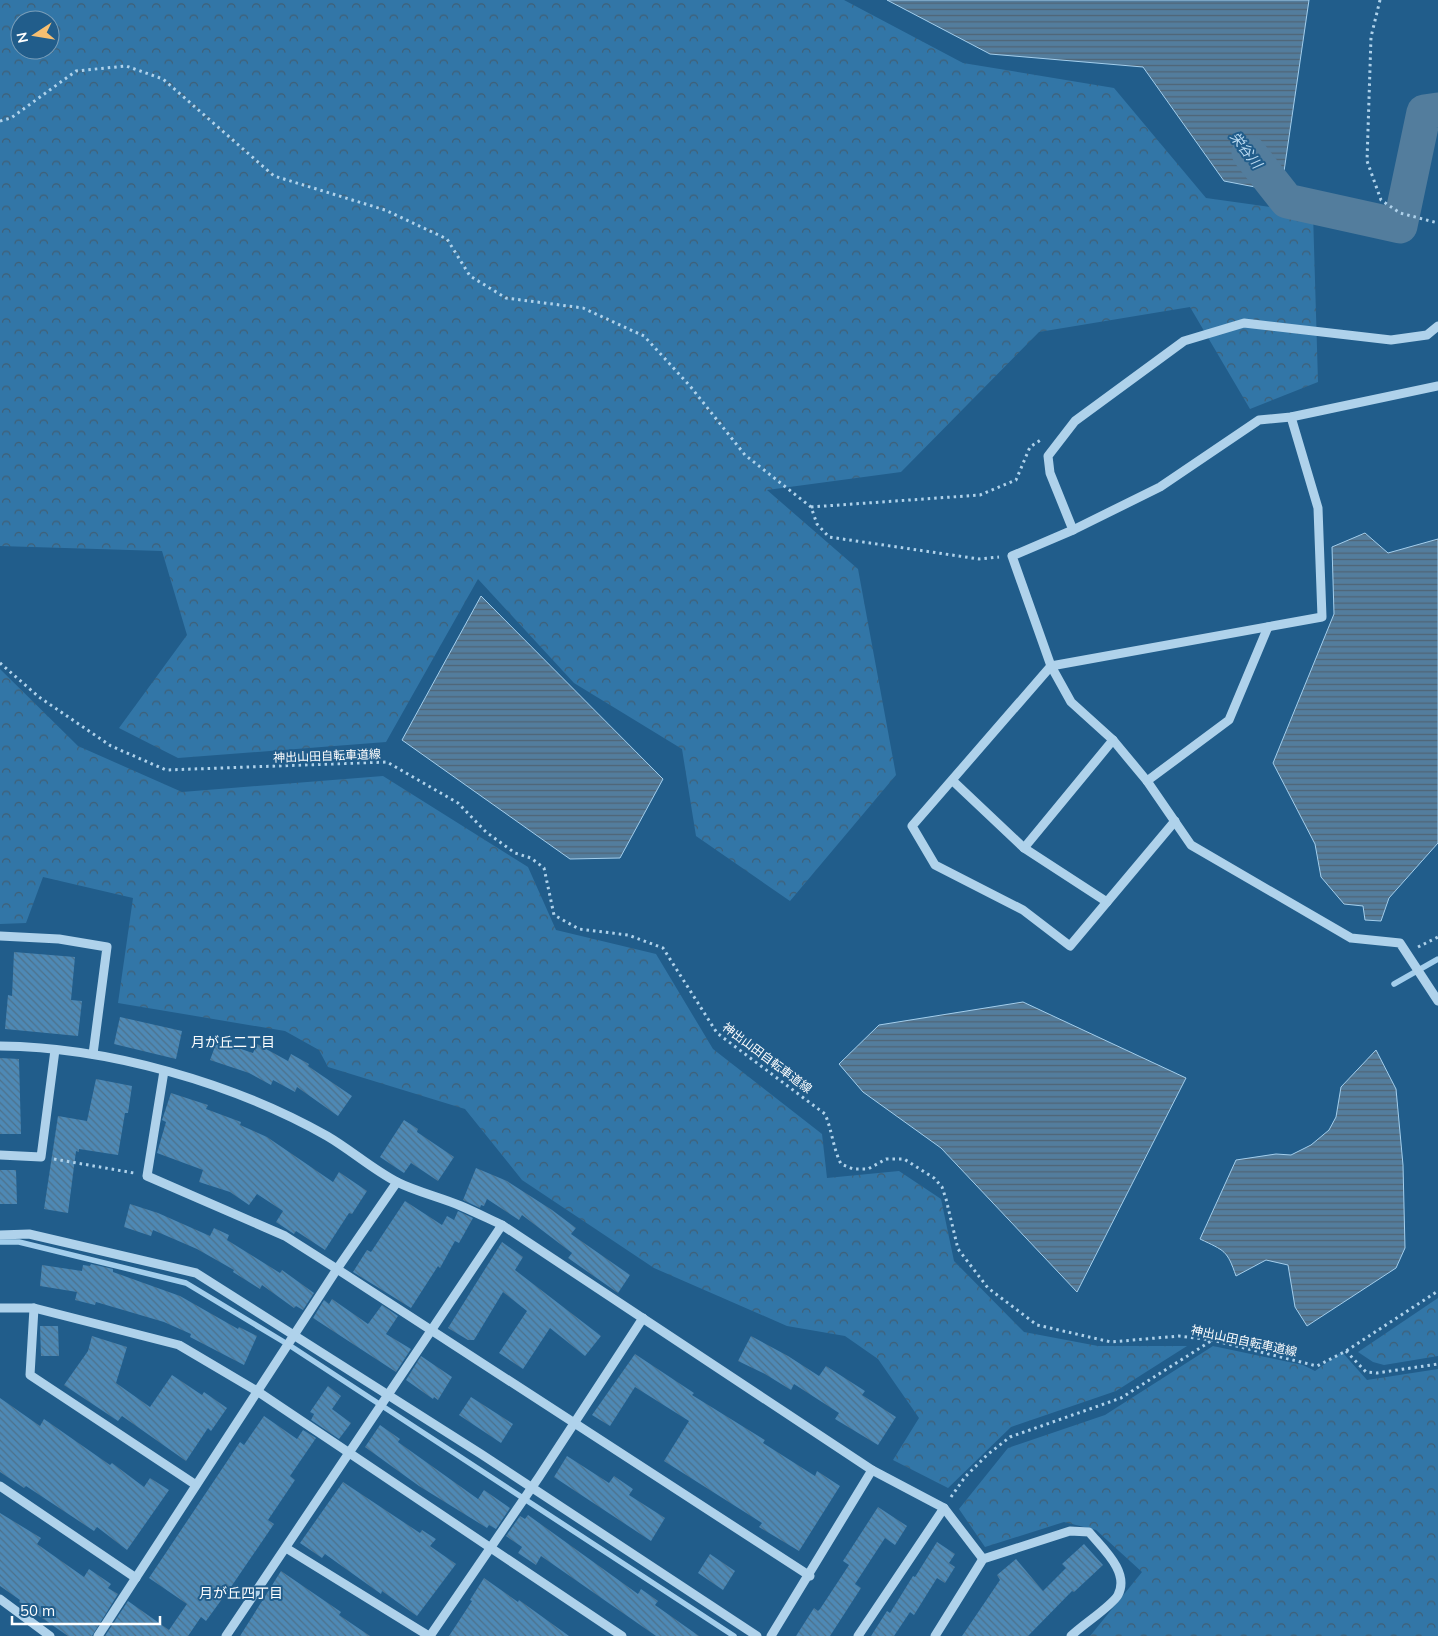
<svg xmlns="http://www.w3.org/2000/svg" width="1438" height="1636" font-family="Mulish,'Noto Sans JP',sans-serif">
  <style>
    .forest { fill: url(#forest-crowns); fill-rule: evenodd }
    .water { fill: url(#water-rules); stroke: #a3ceec }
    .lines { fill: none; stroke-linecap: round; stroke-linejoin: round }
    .stream { stroke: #a3ceec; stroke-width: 5.5 }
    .river { stroke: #537d9d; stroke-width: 35 }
    .building { fill: url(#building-back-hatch) }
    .path { stroke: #afd2eb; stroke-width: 3; stroke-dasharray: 2.5 4; stroke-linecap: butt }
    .minor { stroke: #afd2eb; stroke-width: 9 }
    .labels { text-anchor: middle; stroke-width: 4; stroke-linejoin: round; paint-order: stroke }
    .street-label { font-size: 12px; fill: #fff; stroke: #215d8b }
    .water-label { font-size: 14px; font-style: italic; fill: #bbdbf2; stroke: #215d8b }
    .neighbourhood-label { font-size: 14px; fill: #fff; stroke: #215d8b }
  </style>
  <defs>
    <pattern id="forest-crowns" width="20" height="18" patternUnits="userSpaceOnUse" patternTransform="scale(1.25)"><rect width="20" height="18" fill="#3276a7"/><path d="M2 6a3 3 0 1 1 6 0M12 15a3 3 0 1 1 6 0" fill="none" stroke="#405f75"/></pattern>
    <pattern id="water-rules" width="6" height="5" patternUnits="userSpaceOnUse" patternTransform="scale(1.25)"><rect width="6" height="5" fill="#537d9d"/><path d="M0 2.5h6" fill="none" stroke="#506474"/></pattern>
    <pattern id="building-back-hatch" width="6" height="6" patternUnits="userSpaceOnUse" patternTransform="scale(1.25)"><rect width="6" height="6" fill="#4e89b5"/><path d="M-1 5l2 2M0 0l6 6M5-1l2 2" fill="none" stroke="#4d718b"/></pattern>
  </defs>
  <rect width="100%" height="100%" fill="#215d8b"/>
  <g class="forest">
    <path d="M0,0H844L963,63L1114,88L1206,198L1313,213L1318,382L1250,409L1190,307L1039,332L901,472L767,490L858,569L896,775L790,901L696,836L682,749L574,683L478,579L386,742L178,758L119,728L187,635L162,551L0,546ZM20,20H50V50H20Z"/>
    <polygon points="0,669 78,746 182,792 383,776 528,867 556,930 656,954 713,1049 822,1134 827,1178 899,1171 941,1199 954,1261 1024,1332 1098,1346 1187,1346 1116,1391 1011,1427 948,1488 893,1460 919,1418 878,1359 845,1336 787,1326 654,1268 522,1180 465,1109 328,1067 319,1050 285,1031 118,1003 133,898 43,877 26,923 0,924"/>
    <polygon points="1438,1298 1438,1356 1384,1365 1373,1362 1358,1352"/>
    <polygon points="1213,1346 1303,1365 1315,1371 1342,1352 1367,1380 1438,1369 1438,1636 1090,1636 1142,1572 1096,1530 1064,1522 985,1547 959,1509 1008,1448 1105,1415"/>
  </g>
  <g class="water">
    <polygon points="887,0 1309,0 1281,192 1224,181 1143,67 990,54"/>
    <polygon points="1365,533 1388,553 1438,539 1438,843 1389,898 1381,921 1365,920 1363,906 1344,904 1321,877 1315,844 1273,763 1334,614 1332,547"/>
    <polygon points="481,596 663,779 620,858 570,859 402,740"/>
    <polygon points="1023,1002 1186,1078 1077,1292 941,1148 863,1092 839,1064 879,1025"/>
    <path d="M1376,1050L1396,1089L1403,1165L1405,1248L1396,1268L1307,1326L1295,1307L1288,1265L1266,1260L1236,1276C1227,1250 1225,1251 1200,1239L1236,1160L1276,1154L1291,1155L1311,1145L1329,1130L1336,1117L1341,1087Z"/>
  </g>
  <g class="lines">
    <g class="stream">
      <polyline points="1394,984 1438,959"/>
      <polyline points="0,1242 19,1242 186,1283 289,1345 734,1636"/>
    </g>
    <polyline class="river" points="1249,153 1287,201 1400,226 1424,112 1438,110"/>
  </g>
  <g class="building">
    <polygon points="14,952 75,957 71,1000 82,1001 78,1036 5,1029 8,995 12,996"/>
    <polygon points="120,1017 182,1031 176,1059 114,1044"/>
    <polygon points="217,1041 253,1053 257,1044 288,1061 291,1054 309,1064 308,1066 352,1096 338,1116 297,1087 295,1092 273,1080 271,1085 249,1073 210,1060"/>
    <polygon points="0,1058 19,1059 21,1134 0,1134"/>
    <polygon points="96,1079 132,1086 128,1113 125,1113 118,1155 79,1149 79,1152 76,1151 68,1213 44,1209 58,1116 87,1121"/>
    <polygon points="171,1093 208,1105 206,1109 241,1122 240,1125 267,1137 333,1182 339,1172 367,1191 352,1214 349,1213 325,1250 296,1231 294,1234 276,1222 283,1211 257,1194 249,1205 230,1192 199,1182 203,1170 157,1153 166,1122 162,1120"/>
    <polygon points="404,1120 418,1129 417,1132 454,1157 438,1181 411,1163 404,1173 380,1157"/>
    <polygon points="476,1168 507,1181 552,1210 576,1228 571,1234 630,1275 618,1293 568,1258 572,1253 522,1215 519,1220 487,1199 484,1206 481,1205 480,1208 463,1200"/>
    <polygon points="0,1170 16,1170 17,1204 0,1204"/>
    <polygon points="405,1201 442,1225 447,1216 454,1220 458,1211 473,1218 459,1243 455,1241 440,1268 438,1266 411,1308 353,1272 367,1250 371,1252"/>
    <polygon points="130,1204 158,1213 210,1236 214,1228 229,1235 227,1240 280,1273 282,1270 314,1293 303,1310 296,1306 294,1308 262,1285 260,1289 233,1272 234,1270 197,1249 153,1230 151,1236 124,1227"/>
    <polygon points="502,1242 523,1257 515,1270 601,1336 585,1356 550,1328 523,1369 499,1353 527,1311 503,1292 474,1340 468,1340 448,1328"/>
    <polygon points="91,1264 113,1269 113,1272 180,1296 238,1329 239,1327 257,1336 244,1365 190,1337 191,1334 164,1322 96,1302 95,1305 75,1300 77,1292 40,1286 42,1265 82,1271 83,1265 90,1266"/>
    <polygon points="332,1299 368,1324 382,1305 398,1316 386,1334 411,1349 396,1372 313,1318 324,1300 329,1304"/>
    <polygon points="40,1326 58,1326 59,1356 41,1356"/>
    <polygon points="92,1336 127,1347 116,1383 150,1407 172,1375 202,1395 204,1392 227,1408 211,1431 208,1428 186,1461 122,1416 118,1421 64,1385 88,1351"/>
    <polygon points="751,1336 788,1356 819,1376 826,1366 865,1391 862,1395 896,1417 878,1445 835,1419 839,1413 794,1384 791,1390 765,1374 738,1361"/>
    <polygon points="635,1354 694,1393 692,1395 765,1440 763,1443 815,1476 817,1471 840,1486 799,1551 759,1527 762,1523 664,1461 689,1421 635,1387 610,1426 592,1415"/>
    <polygon points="421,1356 452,1377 438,1400 434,1397 433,1399 406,1380"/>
    <polygon points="328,1386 341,1396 332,1409 351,1423 339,1439 311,1420 314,1414 310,1412"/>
    <polygon points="471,1397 513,1424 501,1443 459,1415"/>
    <polygon points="0,1398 40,1426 44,1419 110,1465 112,1463 144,1487 150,1478 169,1490 127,1550 97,1527 94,1531 26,1486 24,1488 0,1472"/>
    <polygon points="264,1416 297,1439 303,1430 316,1438 290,1476 295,1480 268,1520 274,1524 233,1584 206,1621 201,1617 188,1636 105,1636 128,1601 169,1630 187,1604 149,1578 240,1442 244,1445"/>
    <polygon points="380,1425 400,1439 398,1442 478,1499 484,1490 510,1508 496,1529 489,1525 487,1528 419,1486 365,1447"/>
    <polygon points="567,1456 609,1483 614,1476 633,1489 629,1495 665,1518 651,1541 554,1477"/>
    <polygon points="343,1482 420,1533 422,1530 436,1539 430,1546 456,1564 417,1616 382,1591 381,1594 325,1554 322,1558 300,1543"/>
    <polygon points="878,1507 907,1526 895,1545 885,1538 855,1584 861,1588 830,1636 796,1636 814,1608 818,1611 820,1609 849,1565 843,1561"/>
    <polygon points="0,1513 41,1538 37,1544 84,1577 89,1569 111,1584 108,1588 118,1594 92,1636 68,1636 19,1602 20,1600 0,1586"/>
    <polygon points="528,1515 638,1594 641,1589 658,1601 655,1605 699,1636 656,1636 541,1556 536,1565 518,1553 522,1547 506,1536 520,1516 525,1519"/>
    <polygon points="937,1542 955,1554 949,1563 955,1567 945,1583 937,1578 914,1615 910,1612 894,1636 871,1636 887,1611 890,1613 913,1576 915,1577"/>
    <polygon points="1084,1544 1103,1565 1074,1592 1072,1591 1028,1636 962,1636 1000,1580 997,1575 1016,1559 1043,1591 1066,1568 1062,1564"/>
    <polygon points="710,1554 735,1571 723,1590 698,1573"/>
    <polygon points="281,1571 341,1612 339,1615 370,1636 240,1636"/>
    <polygon points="484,1578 518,1602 519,1600 569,1636 449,1636 472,1601 470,1600"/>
  </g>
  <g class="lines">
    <g class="path">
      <polyline points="1380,0 1371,37 1367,161 1381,200 1400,213 1438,223"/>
      <polyline points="0,121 11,118 76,71 126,66 163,79 274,176 385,210 447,239 470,276 506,298 583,308 644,336 690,386 745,455 811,507 817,524 829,537 979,559 999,557"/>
      <polyline points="811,507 980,495 1016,480 1030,447 1042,439"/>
      <path d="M0,663L39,697L111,746L166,770L387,762L458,803L486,832L515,853L531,858L544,868L554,915L579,929L628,935L663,948L717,1033L825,1114C832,1130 833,1148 841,1164L853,1169H868L886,1159H904L934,1178L942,1187L946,1199L958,1249L988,1288L1037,1325L1111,1342L1179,1336L1212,1340L1317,1366L1346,1351L1438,1291"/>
      <polyline points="1418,947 1438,937"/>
      <polyline points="54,1159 134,1173"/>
      <polyline points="1346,1351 1366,1372 1377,1373 1438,1364"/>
      <polyline points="951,1497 965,1477 987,1455 1010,1437 1121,1398 1211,1341"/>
    </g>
    <g class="minor">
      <polyline points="1438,326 1427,335 1391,340 1244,323 1184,341 1075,421 1048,456 1050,473 1073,530 1012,556 1051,666 1071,702 1113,740 1147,781 1191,845 1351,938 1400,943 1438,1001"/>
      <polyline points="1073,530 1160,487 1259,420 1291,417 1438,386"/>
      <polyline points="953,781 1024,848 1107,902"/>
      <polyline points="1147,781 1229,720 1268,627"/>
      <polyline points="1175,821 1070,946 1023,910 935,865 912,826 1051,666 1322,617 1318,508 1291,417"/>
      <polyline points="1024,848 1113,740"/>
      <polyline points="0,936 59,939 107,947 93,1054"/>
      <path d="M0,1046C108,1047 233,1083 327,1136C351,1150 372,1169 397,1182C417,1192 440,1197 461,1206C475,1212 489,1219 502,1225L872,1470L771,1636"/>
      <polyline points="0,1155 41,1157 55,1050"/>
      <polyline points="397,1182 337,1269 810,1576"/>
      <polyline points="0,1235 29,1234 196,1273 481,1454 757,1636"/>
      <polyline points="0,1308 34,1308 179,1345 257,1391 622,1636"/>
      <polyline points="34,1308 30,1375 196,1485"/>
      <polyline points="872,1470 944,1508 983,1559"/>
      <polyline points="0,1486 136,1578"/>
      <polyline points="286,1548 429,1636"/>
      <polyline points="0,1599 50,1636"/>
      <polyline points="98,1636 337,1269 285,1236 147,1176 164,1071"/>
      <polyline points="226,1636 502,1225"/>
      <polyline points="430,1636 539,1477 643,1318"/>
      <polyline points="858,1636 944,1508"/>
      <path d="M935,1636L983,1559L1070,1531L1089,1532C1103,1549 1130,1572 1118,1595C1112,1606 1082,1625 1071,1636"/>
    </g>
  </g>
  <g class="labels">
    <g class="street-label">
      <text transform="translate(327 756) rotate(-2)" y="4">神出山田自転車道線</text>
      <text transform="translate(767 1058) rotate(37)" y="4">神出山田自転車道線</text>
      <text transform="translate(1244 1341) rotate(12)" y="4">神出山田自転車道線</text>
    </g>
    <g class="water-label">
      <text transform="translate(1246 150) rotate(52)" y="5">栄谷川</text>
    </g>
    <g class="neighbourhood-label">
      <text x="233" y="1047">月が丘二丁目</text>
      <text x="241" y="1598">月が丘四丁目</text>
    </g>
  </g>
  <g transform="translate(35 35) rotate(258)"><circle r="24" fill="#215d8b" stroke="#7a9eb9"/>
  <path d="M0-4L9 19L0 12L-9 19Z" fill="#f7bf71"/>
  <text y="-8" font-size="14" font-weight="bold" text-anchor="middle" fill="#ffffff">N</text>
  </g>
  <path d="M12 1616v8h148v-8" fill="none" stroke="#ffffff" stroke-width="2.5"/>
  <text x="20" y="1616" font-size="15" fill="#ffffff" stroke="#215d8b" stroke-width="4" paint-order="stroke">50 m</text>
</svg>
